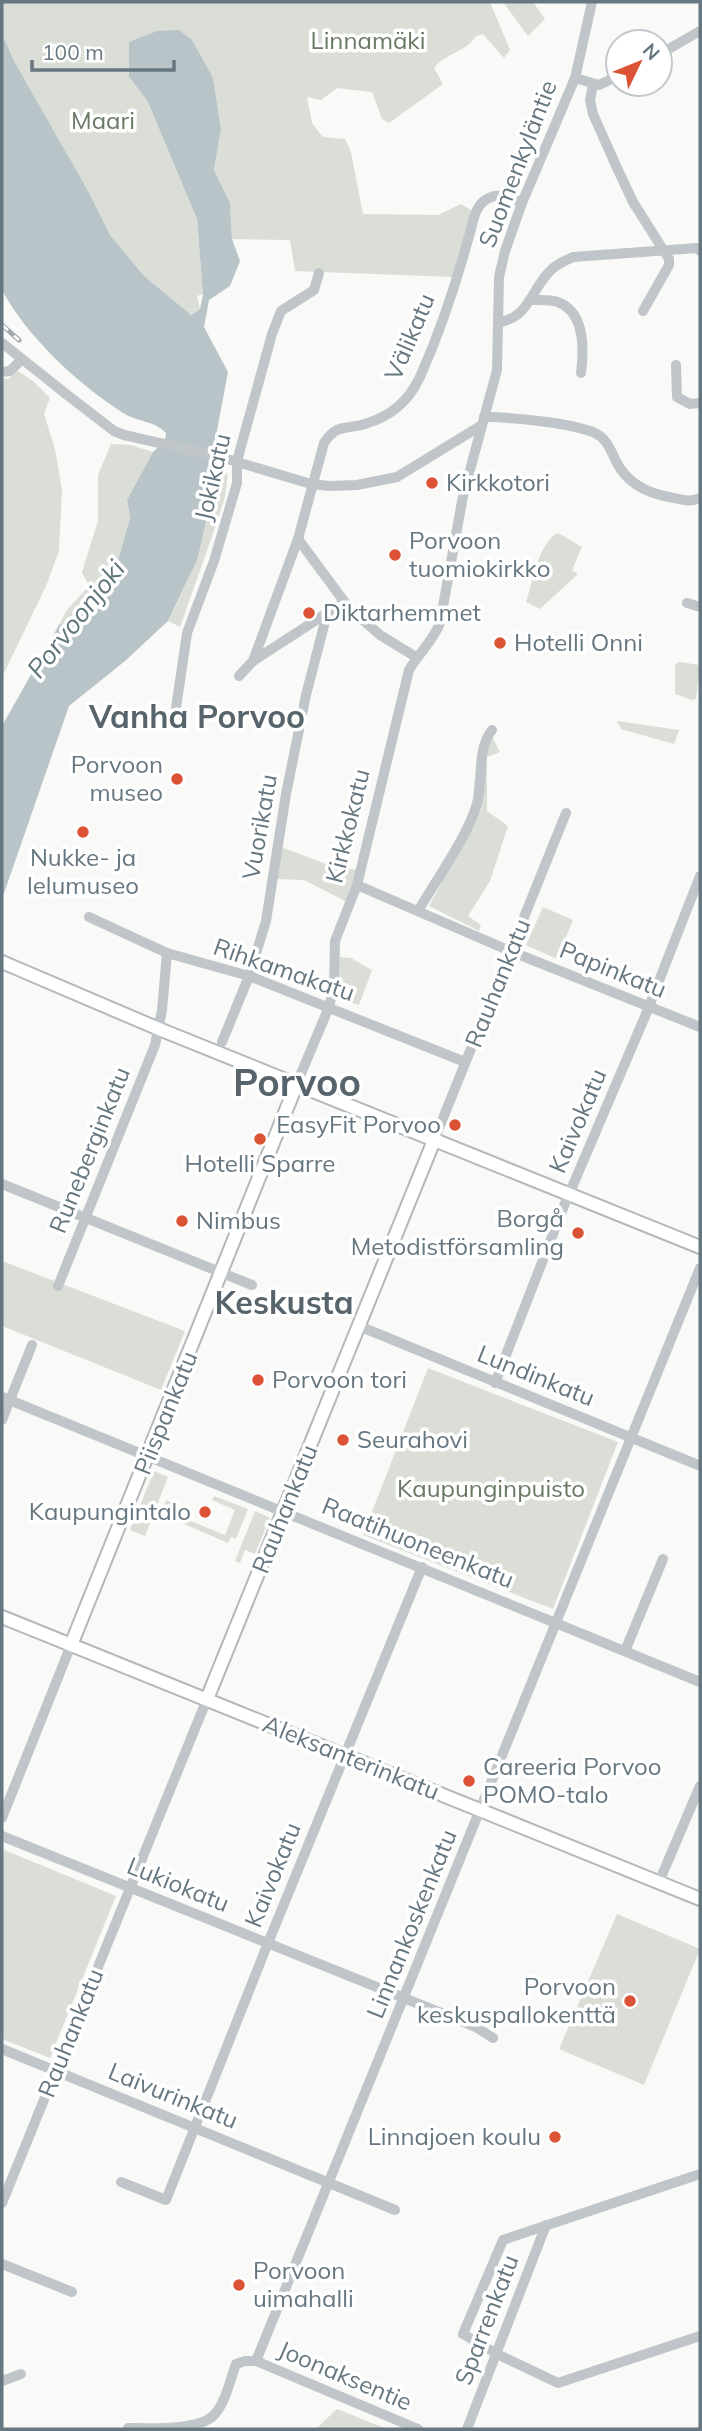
<svg xmlns="http://www.w3.org/2000/svg" width="702" height="2431" font-family="Mulish,sans-serif">
  <style>
    .green { fill: #daded7 }
    .water { fill: #b8c4c8 }
    .lines { fill: none; stroke-linecap: round; stroke-linejoin: round }
    .major-casing { stroke: #b2b8bb; stroke-width: 16 }
    .minor { stroke: #c0c5c9; stroke-width: 10 }
    .major { stroke: #fff; stroke-width: 12 }
    .rail-casing { stroke: #a0a8ad; stroke-width: 5 }
    .rail { stroke: #fff; stroke-width: 2.5; stroke-dasharray: 8; stroke-linecap: butt }
    .poi-dot { fill: #dc5235; stroke: #fff; stroke-width: 2.5 }
    .labels { text-anchor: middle; stroke-width: 7; stroke-linejoin: round; paint-order: stroke }
    .park-label { font-size: 24px; fill: #697964; stroke: #fff }
    .street-label { font-size: 24px; fill: #667781; stroke: #fff }
    .poi-label { font-size: 24px; fill: #667781; stroke: #fff; text-anchor: start }
    .water-label { font-size: 26px; font-style: italic; fill: #60757b; stroke: #fff }
    .district-label { font-size: 32px; font-weight: bold; fill: #57646c; stroke: #fff }
    .town-label { font-size: 38px; font-weight: bold; fill: #57646c; stroke: #fff }
  </style>
  <rect width="100%" height="100%" fill="#f9f9f7"/>
  <g class="green">
    <path d="M2,2H490L510,50L504,58L483,34L476,36C467,52 445,53 434,68L443,84L389,123L382,119L372,92L337,88L321,100L307,97L312,123L323,137L345,139L351,152L363,214L438,215L461,204L471,210L454,277L295,271L290,240L232,239L230,203L214,170L221,129L213,78L202,61L129,42V77L147,100L197,219L203,294L197,296L200,309L190,315L144,276L110,235L87,189L14,61L2,34Z"/>
    <polygon points="503,2 533,2 545,19 528,36"/>
    <polygon points="18,371 33,381 50,398 44,414 55,449 62,490 59,551 46,586 2,677 2,378 8,379"/>
    <polygon points="111,444 131,445 153,452 127,500 130,518 113,578 76,619 59,625 67,610 89,586 82,572 98,521 98,475"/>
    <path d="M214,468L228,474L225,497L215,528L180,627L168,621C194,572 212,523 214,468Z"/>
    <path d="M558,533L582,547L572,570L578,574L540,609L526,602C533,582 538,543 558,533Z"/>
    <polygon points="679,662 700,665 696,699 692,700 675,694 675,665"/>
    <polygon points="617,721 679,730 674,744 621,729"/>
    <path d="M488,729L500,752L487,757V811L508,826L490,881L468,916L481,925L479,931L429,906L482,808L473,802C474,775 478,754 488,729Z"/>
    <polygon points="281,847 326,864 356,870 347,902 304,880 276,879"/>
    <polygon points="543,907 573,920 557,959 526,945"/>
    <polygon points="339,957 351,958 372,970 359,1005 343,1000 340,996"/>
    <polygon points="2,1261 185,1331 161,1390 2,1326"/>
    <polygon points="428,1368 618,1442 553,1609 363,1535"/>
    <polygon points="154,1471 168,1477 145,1536 130,1530"/>
    <polygon points="214,1496 248,1509 236,1539 231,1537 228,1543 161,1514 166,1500 179,1506 176,1515 225,1535 235,1510 212,1500"/>
    <polygon points="255,1511 270,1518 255,1554 245,1550 240,1563 235,1561"/>
    <polygon points="2,1849 116,1896 50,2058 2,2039"/>
    <polygon points="617,1914 700,1949 644,2085 559,2049"/>
    <polygon points="337,2409 387,2429 316,2429"/>
  </g>
  <path class="water" d="M179,30L192,40L213,78L221,129L214,170L230,203L232,239L240,261L230,286L209,300L204,327L228,372L215,441L213,495L197,560L168,621L125,661L69,706L2,899V726L59,625L76,619L113,578L130,518L127,500L153,452L165,440L166,433C155,421 138,422 123,413C78,384 28,338 2,290V34L14,61L87,189L110,235L144,276L191,315L200,309L203,294L197,219L147,100L129,77V42L157,31Z"/>
  <g class="lines">
    <defs>
      <g id="major">
        <polyline points="2,962 159,1029 700,1247"/>
        <polyline points="2,1617 700,1899"/>
        <polyline points="71,1645 297,1083"/>
        <polyline points="207,1699 435,1138"/>
      </g>
    </defs>
    <use href="#major" class="major-casing"/>
    <g class="minor">
      <polyline points="660,54 700,31"/>
      <polyline points="575,78 599,85 618,76"/>
      <polyline points="593,85 590,100 593,114 617,168 633,202 669,259 669,265 643,311"/>
      <path d="M530,300C538,300 550,299 558,302C586,313 584,350 581,373"/>
      <path d="M498,322C528,319 530,292 549,272C555,265 564,261 573,257L697,248L700,251"/>
      <polyline points="2,343 66,394 114,431 124,435 217,456 311,484 329,486 357,485 397,477 482,425"/>
      <polyline points="676,365 677,397 690,404 700,403"/>
      <polyline points="2,372 10,371 22,359"/>
      <path d="M484,417C511,417 572,423 595,433C608,439 611,452 617,463C628,484 647,493 669,497C680,499 690,503 700,498"/>
      <polyline points="298,539 349,608 380,635 416,657"/>
      <polyline points="687,603 700,607"/>
      <polyline points="253,661 344,602"/>
      <path d="M239,676L253,661L298,539L324,443C337,423 346,430 365,424C391,416 408,402 420,377C440,332 456,284 469,236C473,224 474,206 487,199C498,192 512,198 522,203"/>
      <polyline points="176,708 187,633 214,561 237,483 237,461 272,334 281,311 314,290 319,273"/>
      <polyline points="357,885 510,951 700,1027"/>
      <path d="M418,911C435,882 472,830 478,799C483,776 477,749 492,730"/>
      <polyline points="89,917 167,953 249,976 465,1062"/>
      <polyline points="222,1042 249,976 266,921 286,794 306,695 327,614"/>
      <path d="M297,1083L329,1007L334,985L335,941L357,885L409,670C419,653 433,641 440,623L463,496L497,370L499,277L505,251L522,203L575,78L592,2"/>
      <polyline points="435,1138 566,813"/>
      <polyline points="2,1184 252,1285"/>
      <polyline points="58,1286 155,1045 162,1010 167,953"/>
      <polyline points="359,1326 698,1465"/>
      <polyline points="495,1383 564,1206 646,1014 700,876"/>
      <polyline points="2,1397 700,1682"/>
      <polyline points="2,1420 32,1345"/>
      <polyline points="625,1651 663,1559"/>
      <polyline points="2,1818 71,1645"/>
      <polyline points="2,1836 476,2027 493,2038"/>
      <polyline points="659,1882 700,1786"/>
      <polyline points="2,2049 395,2210"/>
      <polyline points="700,2174 503,2240 463,2334 497,2354 558,2383 700,2336"/>
      <polyline points="121,2182 166,2200 268,1943 422,1567"/>
      <polyline points="2,2203 207,1699"/>
      <polyline points="2,2264 72,2292"/>
      <polyline points="256,2361 700,1268"/>
      <polyline points="2,2381 21,2374"/>
      <path d="M128,2428C149,2428 199,2431 214,2415C226,2402 230,2380 236,2364L245,2361H256L418,2429"/>
      <polyline points="467,2429 546,2225"/>
    </g>
    <use href="#major" class="major"/>
    <defs>
      <polyline id="rail" points="2,325 19,340"/>
    </defs>
    <use href="#rail" class="rail-casing"/>
    <use href="#rail" class="rail"/>
  </g>
  <g class="poi-dot">
    <circle cx="432" cy="483" r="7"/>
    <circle cx="395" cy="555" r="7"/>
    <circle cx="309" cy="613" r="7"/>
    <circle cx="500" cy="643" r="7"/>
    <circle cx="177" cy="779" r="7"/>
    <circle cx="83" cy="832" r="7"/>
    <circle cx="455" cy="1125" r="7"/>
    <circle cx="260" cy="1139" r="7"/>
    <circle cx="182" cy="1221" r="7"/>
    <circle cx="578" cy="1233" r="7"/>
    <circle cx="258" cy="1380" r="7"/>
    <circle cx="343" cy="1440" r="7"/>
    <circle cx="205" cy="1512" r="7"/>
    <circle cx="469" cy="1781" r="7"/>
    <circle cx="630" cy="2001" r="7"/>
    <circle cx="555" cy="2137" r="7"/>
    <circle cx="239" cy="2285" r="7"/>
  </g>
  <g class="labels">
    <g class="park-label">
      <text x="368" y="49">Linnamäki</text>
      <text x="103" y="129">Maari</text>
      <text x="491" y="1497">Kaupunginpuisto</text>
    </g>
    <g class="street-label">
      <text transform="translate(518 164) rotate(-69)" y="8">Suomenkyläntie</text>
      <text transform="translate(410 337) rotate(-67)" y="8">Välikatu</text>
      <text transform="translate(213 477) rotate(-77)" y="8">Jokikatu</text>
      <text transform="translate(348 826) rotate(-76)" y="8">Kirkkokatu</text>
      <text transform="translate(260 827) rotate(-80)" y="8">Vuorikatu</text>
      <text transform="translate(284 970) rotate(19)" y="8">Rihkamakatu</text>
      <text transform="translate(613 970) rotate(22)" y="8">Papinkatu</text>
      <text transform="translate(498 983) rotate(-68)" y="8">Rauhankatu</text>
      <text transform="translate(578 1121) rotate(-67)" y="8">Kaivokatu</text>
      <text transform="translate(90 1150) rotate(-68)" y="8">Runeberginkatu</text>
      <text transform="translate(536 1376) rotate(22)" y="8">Lundinkatu</text>
      <text transform="translate(166 1413) rotate(-68)" y="8">Piispankatu</text>
      <text transform="translate(285 1509) rotate(-68)" y="8">Rauhankatu</text>
      <text transform="translate(418 1543) rotate(22)" y="8">Raatihuoneenkatu</text>
      <text transform="translate(351 1758) rotate(22)" y="8">Aleksanterinkatu</text>
      <text transform="translate(273 1875) rotate(-68)" y="8">Kaivokatu</text>
      <text transform="translate(178 1885) rotate(22)" y="8">Lukiokatu</text>
      <text transform="translate(412 1924) rotate(-68)" y="8">Linnankoskenkatu</text>
      <text transform="translate(71 2033) rotate(-68)" y="8">Rauhankatu</text>
      <text transform="translate(173 2096) rotate(22)" y="8">Laivurinkatu</text>
      <text transform="translate(487 2320) rotate(-69)" y="8">Sparrenkatu</text>
      <text transform="translate(345 2376) rotate(23)" y="8">Joonaksentie</text>
    </g>
    <g class="poi-label">
      <text x="446" y="491">Kirkkotori</text>
      <text x="409" y="549">Porvoon<tspan x="409" dy="28">tuomiokirkko</tspan></text>
      <text x="323" y="621">Diktarhemmet</text>
      <text x="514" y="651">Hotelli Onni</text>
      <text x="163" y="773" text-anchor="end">Porvoon<tspan x="163" dy="28">museo</tspan></text>
      <text x="83" y="866" text-anchor="middle">Nukke- ja<tspan x="83" dy="28">lelumuseo</tspan></text>
      <text x="441" y="1133" text-anchor="end">EasyFit Porvoo</text>
      <text x="260" y="1172" text-anchor="middle">Hotelli Sparre</text>
      <text x="564" y="1227" text-anchor="end">Borgå<tspan x="564" dy="28">Metodistförsamling</tspan></text>
      <text x="196" y="1229">Nimbus</text>
      <text x="272" y="1388">Porvoon tori</text>
      <text x="357" y="1448">Seurahovi</text>
      <text x="191" y="1520" text-anchor="end">Kaupungintalo</text>
      <text x="483" y="1775">Careeria Porvoo<tspan x="483" dy="28">POMO-talo</tspan></text>
      <text x="616" y="1995" text-anchor="end">Porvoon<tspan x="616" dy="28">keskuspallokenttä</tspan></text>
      <text x="541" y="2145" text-anchor="end">Linnajoen koulu</text>
      <text x="253" y="2279">Porvoon<tspan x="253" dy="28">uimahalli</tspan></text>
    </g>
    <g class="water-label">
      <text transform="translate(76 619) rotate(-52)" y="9">Porvoonjoki</text>
    </g>
    <g class="district-label">
      <text x="197" y="728">Vanha Porvoo</text>
      <text x="284" y="1314">Keskusta</text>
    </g>
    <g class="town-label">
      <text x="297" y="1096">Porvoo</text>
    </g>
  </g>
  <rect width="702" height="2431" fill="none" stroke="#667781" stroke-width="7"/>
  <g transform="translate(639 63) rotate(47)"><circle r="33" fill="#ffffff" stroke="#c2c9cd" stroke-width="2"/>
  <path d="M0-5L12 26L0 18L-12 26Z" fill="#dc5235"/>
  <text y="-10" font-size="19" font-weight="bold" text-anchor="middle" fill="#667781">N</text>
  </g>
  <path d="M32 60v10h142v-10" fill="none" stroke="#667781" stroke-width="3.5"/>
  <text x="42" y="60" font-size="21" fill="#667781" stroke="#ffffff" stroke-width="5" paint-order="stroke">100 m</text>
</svg>
